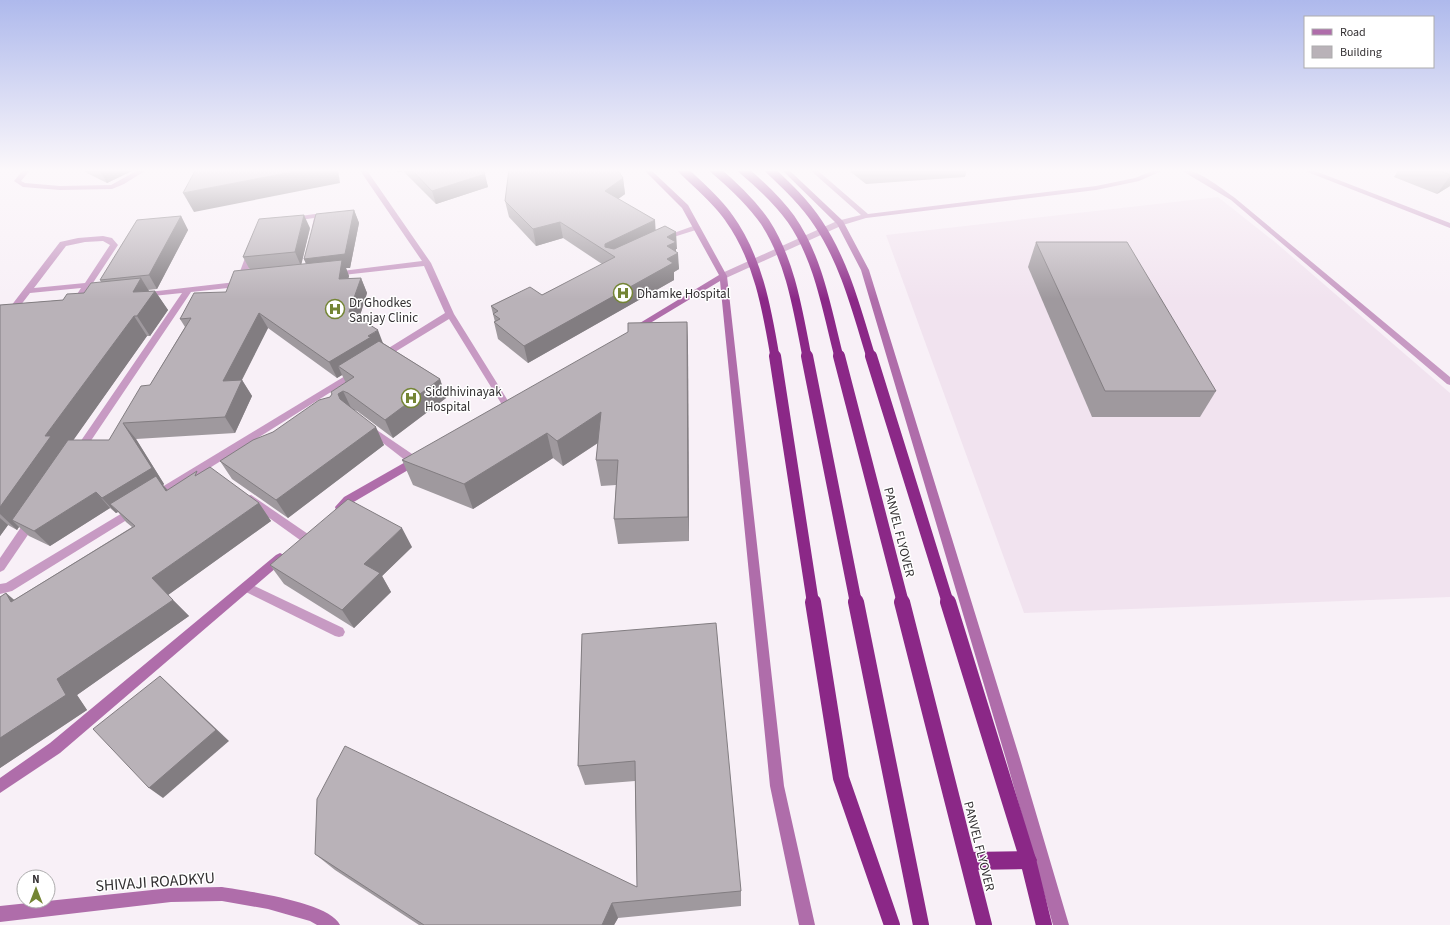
<svg xmlns="http://www.w3.org/2000/svg" width="1450" height="925" font-family="'Source Sans 3',sans-serif">
  <style>
    .built { fill: #f1e3ef }
    .lines { fill: none; stroke-linecap: round; stroke-linejoin: round }
    .street { fill: #c79ac3; fill-rule: evenodd }
    .secondary { fill: #af6daa; fill-rule: evenodd }
    .highway { fill: #8b2887; fill-rule: evenodd }
    .highway-bridge-far2 { stroke: #8b2887; stroke-width: 9 }
    .highway-bridge-far1 { stroke: #8b2887; stroke-width: 12 }
    .highway-bridge { stroke: #8b2887; stroke-width: 16 }
    .wall { fill: #9f999e }
    .shaded-wall { fill: #827d81 }
    .building { fill: #b9b2b8; stroke: #827d81 }
    .labels { text-anchor: middle; stroke-width: 3; stroke-linejoin: round; paint-order: stroke }
    .poi-label { font-size: 13px; fill: #333032; stroke: #fff; text-anchor: start }
    .street-label { font-size: 13px; fill: #333032; stroke: #fff }
    .near-street-label { font-size: 16px; fill: #333032; stroke: #fff }
  </style>
  <rect width="100%" height="100%" fill="#f8f0f7"/>
  <polygon class="built" points="1218,197 1275,242 1450,393 1450,597 1024,613 886,235"/>
  <g class="lines">
    <g class="street">
      <polygon points="24,169 31,169 21,181 25,183 60,186 111,185 140,169 148,169 124,184 112,189 60,190 23,187 14,181"/>
      <polygon points="359,169 366,169 431,263 454,314 510,404 512,406 510,408 504,408 449,319 385,358 379,358 378,356 379,354 445,313 424,266 334,276 330,274 334,272 422,261"/>
      <polygon points="809,169 816,169 868,214 1096,186 1135,178 1157,169 1166,169 1139,181 1096,190 866,218 843,225 726,278 720,278 720,274 837,221 861,215"/>
      <path d="M1179,169C1199,169 1219,187 1235,198L1450,377V385L1447,384L1231,200Z"/>
      <polygon points="1300,169 1310,169 1450,223 1450,228"/>
      <polygon points="315,214 322,218 320,227 316,229 312,227 314,218 293,221 289,219 293,217"/>
      <polygon points="696,225 700,227 699,229 664,240 660,238"/>
      <path d="M103,236L112,238L118,245L79,304H73L72,302L81,288L30,293L17,310H11L10,308L11,306L60,242L78,238ZM103,241L110,245L85,283L34,288L66,246L85,242Z"/>
      <polygon points="248,250 254,250 255,252 244,282 247,284 246,286 191,292 82,454 76,454 74,451 76,448 182,293 143,297 140,297 140,293 236,282"/>
      <polygon points="355,370 358,371 359,373 358,375 160,499 152,499 151,496 152,493"/>
      <polygon points="368,424 418,458 419,461 418,464 410,464 365,429 363,427"/>
      <polygon points="251,495 308,534 309,537 308,540 304,541 300,540 247,502 246,499 247,496"/>
      <polygon points="134,506 138,507 139,510 138,513 12,591 0,594 0,584 6,583"/>
      <polygon points="32,516 36,517 37,520 36,523 4,570 0,572 0,558 28,517"/>
      <polygon points="246,582 343,628 345,632 343,636 339,637 335,636 242,590 240,587 242,584"/>
    </g>
    <g class="secondary">
      <polygon points="643,169 650,169 688,205 727,276 784,786 815,925 799,925 770,786 720,281 637,331 631,331 630,329 719,275 682,208"/>
      <polygon points="781,169 788,169 843,221 869,270 1020,759 1069,925 1053,925 1006,759 861,270 837,224"/>
      <path d="M416,456L420,457L421,460L420,463L352,503C347,507 343,512 336,510L335,507L344,497Z"/>
      <polygon points="280,553 284,555 286,558 284,561 60,753 0,793 0,778 50,743 276,555"/>
      <path d="M222,887C246,891 330,902 340,925H317L310,921L268,909L222,901L171,902L0,922V906L171,888Z"/>
    </g>
    <polygon class="highway" points="1028,851 1034,854 1037,860 1034,866 1028,869 969,870 963,867 960,861 963,855 969,852"/>
    <g class="highway-bridge-far2">
      <path d="M682,169C698,185 716,199 729,218C758,258 767,309 775,357"/>
      <path d="M714,169C733,185 751,202 765,222C791,262 798,311 807,357"/>
      <path d="M742,169C760,184 777,200 791,219C819,259 827,311 839,357"/>
      <path d="M769,169C787,186 805,203 818,223C845,263 857,312 871,357"/>
    </g>
    <g class="highway-bridge-far1">
      <polyline points="775,356 813,603"/>
      <polyline points="807,356 856,603"/>
      <polyline points="839,356 903,603"/>
      <polyline points="871,356 948,603"/>
    </g>
    <g class="highway-bridge">
      <polyline points="813,602 841,778 892,925"/>
      <polyline points="856,602 921,925"/>
      <polyline points="902,602 984,925"/>
      <polyline points="948,602 1028,860 1044,925"/>
    </g>
  </g>
  <g class="wall">
    <polygon points="79,169 136,169 107,183"/>
    <polygon points="397,169 482,169 488,187 436,204 403,171 397,172"/>
    <polygon points="847,169 967,169 965,177 866,184"/>
    <polygon points="1399,169 1450,169 1450,186 1437,194 1394,177"/>
    <polygon points="623,178 625,194 618,199 656,230 677,249 676,249 676,251 679,269 674,272 674,280 528,363 498,339 494,322 495,322 491,306 542,295 602,264 563,238 536,246 509,217 505,201"/>
    <polygon points="354,210 359,223 350,268 346,268 349,276 348,278 361,278 367,293 359,319 383,343 440,379 446,398 393,438 357,411 354,410 384,445 288,518 232,479 220,461 273,432 330,397 346,383 342,375 337,378 268,328 242,380 252,396 235,433 136,439 164,484 163,485 168,490 199,474 259,503 271,521 168,595 189,616 77,695 87,710 0,768 0,597 6,593 14,600 132,527 126,522 118,512 116,513 110,508 50,546 29,536 19,527 17,530 8,525 0,536 0,305 63,300 84,293 101,282 100,280 181,216 188,230 157,289 148,290 149,291 155,291 168,310 150,336 147,336 73,440 109,440 150,385 185,327 180,319 226,292 250,270 243,257 310,228 301,264 306,264 304,259"/>
    <polygon points="1036,242 1216,391 1200,417 1092,417 1028,267"/>
    <polygon points="687,322 688,348 689,541 618,544 614,519 616,485 601,486 596,460 598,443 563,466 553,458 473,509 413,485 402,460"/>
    <polygon points="412,547 382,576 391,592 354,628 284,584 270,565"/>
    <polygon points="582,634 741,891 741,906 618,918 614,925 419,925 335,870 315,854 637,887 635,781 585,785 578,766"/>
  </g>
  <g class="shaded-wall">
    <polygon points="99,169 136,169 107,183"/>
    <polygon points="307,169 338,169 340,183 194,212 183,193"/>
    <polygon points="397,169 403,169 403,171 397,172"/>
    <polygon points="485,174 488,187 436,204 432,191"/>
    <polygon points="1450,176 1450,186 1437,194"/>
    <polygon points="623,178 625,194 607,207 605,191"/>
    <polygon points="354,210 359,223 350,268 346,268 349,276 345,295 310,272 304,259"/>
    <polygon points="304,215 310,228 301,266 295,252"/>
    <polygon points="181,216 188,230 157,289 149,275"/>
    <polygon points="655,220 656,237 606,251 605,244"/>
    <polygon points="560,222 563,238 536,246 533,229"/>
    <polygon points="676,232 677,249 676,249 676,254 678,253 679,269 674,272 674,280 528,363 524,346 667,259 667,237"/>
    <polygon points="141,278 152,296 155,291 168,310 150,336 137,316 133,292"/>
    <polygon points="361,278 367,293 356,328 349,312"/>
    <polygon points="259,313 268,328 233,397 223,381"/>
    <polygon points="134,316 147,336 65,452 12,520 19,527 17,530 0,514 0,507 45,436"/>
    <polygon points="687,322 688,348 689,541 688,517"/>
    <polygon points="378,330 384,346 338,366 342,375 337,378 329,362"/>
    <polygon points="440,379 446,398 393,438 385,420"/>
    <polygon points="242,380 252,396 235,433 225,417"/>
    <polygon points="343,391 352,410 349,417 338,394"/>
    <polygon points="601,412 605,438 563,466 557,441"/>
    <polygon points="123,423 136,439 164,484 163,485 171,494 110,504 118,512 116,513 102,498"/>
    <polygon points="376,427 384,445 288,518 276,500"/>
    <polygon points="547,433 553,458 473,509 464,484"/>
    <polygon points="96,492 110,508 50,546 34,531"/>
    <polygon points="259,503 271,521 168,595 189,616 77,695 87,710 0,768 0,738 152,578"/>
    <polygon points="0,518 8,525 0,536"/>
    <polygon points="402,528 412,547 382,576 391,592 354,628 342,610 364,564"/>
    <polygon points="6,593 26,610 11,602"/>
    <polygon points="160,676 173,688 229,741 163,798 149,788"/>
    <polygon points="612,903 618,918 614,925 602,925"/>
  </g>
  <g class="building">
    <polygon points="196,169 307,169 183,193"/>
    <polygon points="411,169 482,169 485,174 432,191"/>
    <polygon points="509,169 617,169 623,178 605,191 655,220 605,244 605,247 614,249 665,226 676,232 667,237 676,242 667,246 678,253 667,259 673,263 524,346 494,322 500,319 493,314 498,311 491,306 530,287 542,295 615,257 560,222 533,229 505,201"/>
    <polygon points="1436,169 1450,169 1450,175"/>
    <polygon points="354,210 345,254 304,259 316,214"/>
    <polygon points="304,215 295,252 243,257 259,219"/>
    <polygon points="181,216 149,275 100,280 137,220"/>
    <polygon points="1036,242 1127,242 1216,391 1105,391"/>
    <polygon points="342,260 339,279 361,278 349,312 378,330 368,336 371,337 329,362 259,313 223,381 242,380 225,417 123,423 152,468 102,498 96,492 34,531 12,520 68,440 109,440 141,386 150,385 191,318 180,319 194,293 226,292 234,271"/>
    <polygon points="141,278 133,292 155,291 137,316 134,316 45,436 51,436 0,507 0,305 63,300 67,294 84,293 91,283"/>
    <polygon points="687,322 688,517 614,519 618,460 596,460 601,412 557,441 547,433 464,484 402,460 628,332 628,323"/>
    <polygon points="379,341 440,379 385,420 348,393 343,391 338,394 340,399 376,427 276,500 220,461 253,440 273,432 319,400 330,397 332,394 331,392 354,377 338,366"/>
    <polygon points="210,467 259,503 152,578 173,600 57,679 66,695 0,738 0,597 6,593 11,602 135,526 110,504 156,476 166,491 197,471 195,476"/>
    <polygon points="348,499 402,528 364,564 380,573 342,610 270,565"/>
    <polygon points="716,623 741,891 612,903 602,925 424,925 315,854 317,799 345,746 637,887 635,761 578,766 582,634"/>
    <polygon points="160,676 216,730 149,788 93,729"/>
  </g>
  <linearGradient id="sky" x2="0" y2="1"><stop stop-color="#aeb9ec"/><stop offset="0.57" stop-color="#fcf8fb"/><stop offset="1" stop-color="#fcf8fb" stop-opacity="0"/></linearGradient>
  <rect width="1450" height="299" fill="url(#sky)"/>
  <defs>
    <symbol id="hospital-ring" viewBox="-11 -11 22 22"><circle r="9.5" fill="#fff" stroke="#748534" stroke-width="1.5"/><path d="M-5-5h3v3.5h4V-5h3V5h-3V1.5h-4V5h-3Z" fill="#748534"/></symbol>
  </defs>
  <g fill-rule="evenodd">
    <use href="#hospital-ring" x="612" y="282" width="22" height="22"/>
    <use href="#hospital-ring" x="324" y="298" width="22" height="22"/>
    <use href="#hospital-ring" x="400" y="387" width="22" height="22"/>
  </g>
  <g class="labels">
    <g class="poi-label">
      <text x="637" y="298">Dhamke Hospital</text>
      <text x="349" y="307">Dr Ghodkes<tspan x="349" dy="15">Sanjay Clinic</tspan></text>
      <text x="425" y="396">Siddhivinayak<tspan x="425" dy="15">Hospital</tspan></text>
    </g>
    <g class="street-label">
      <text transform="translate(900 532) rotate(76)" y="5">PANVEL FLYOVER</text>
      <text transform="translate(980 846) rotate(76)" y="5">PANVEL FLYOVER</text>
    </g>
    <g class="near-street-label">
      <text transform="translate(155 881) rotate(-4)" y="6">SHIVAJI ROADKYU</text>
    </g>
  </g>
  <rect x="1304" y="16" width="130" height="52" fill="#ffffff" stroke="#adacad"/>
  <rect x="1312" y="29" width="20" height="6" fill="#af6daa" stroke="#adacad"/>
  <text x="1340" y="36" font-size="12" fill="#333032">Road</text>
  <rect x="1312" y="46" width="20" height="12" fill="#b9b2b8" stroke="#adacad"/>
  <text x="1340" y="56" font-size="12" fill="#333032">Building</text>
  <g transform="translate(36 889)"><circle r="19" fill="#ffffff" stroke="#adacad"/>
  <path d="M0-3L7 15L0 10L-7 15Z" fill="#748534"/>
  <text y="-6" font-size="11" font-weight="bold" text-anchor="middle" fill="#333032">N</text>
  </g>
</svg>
